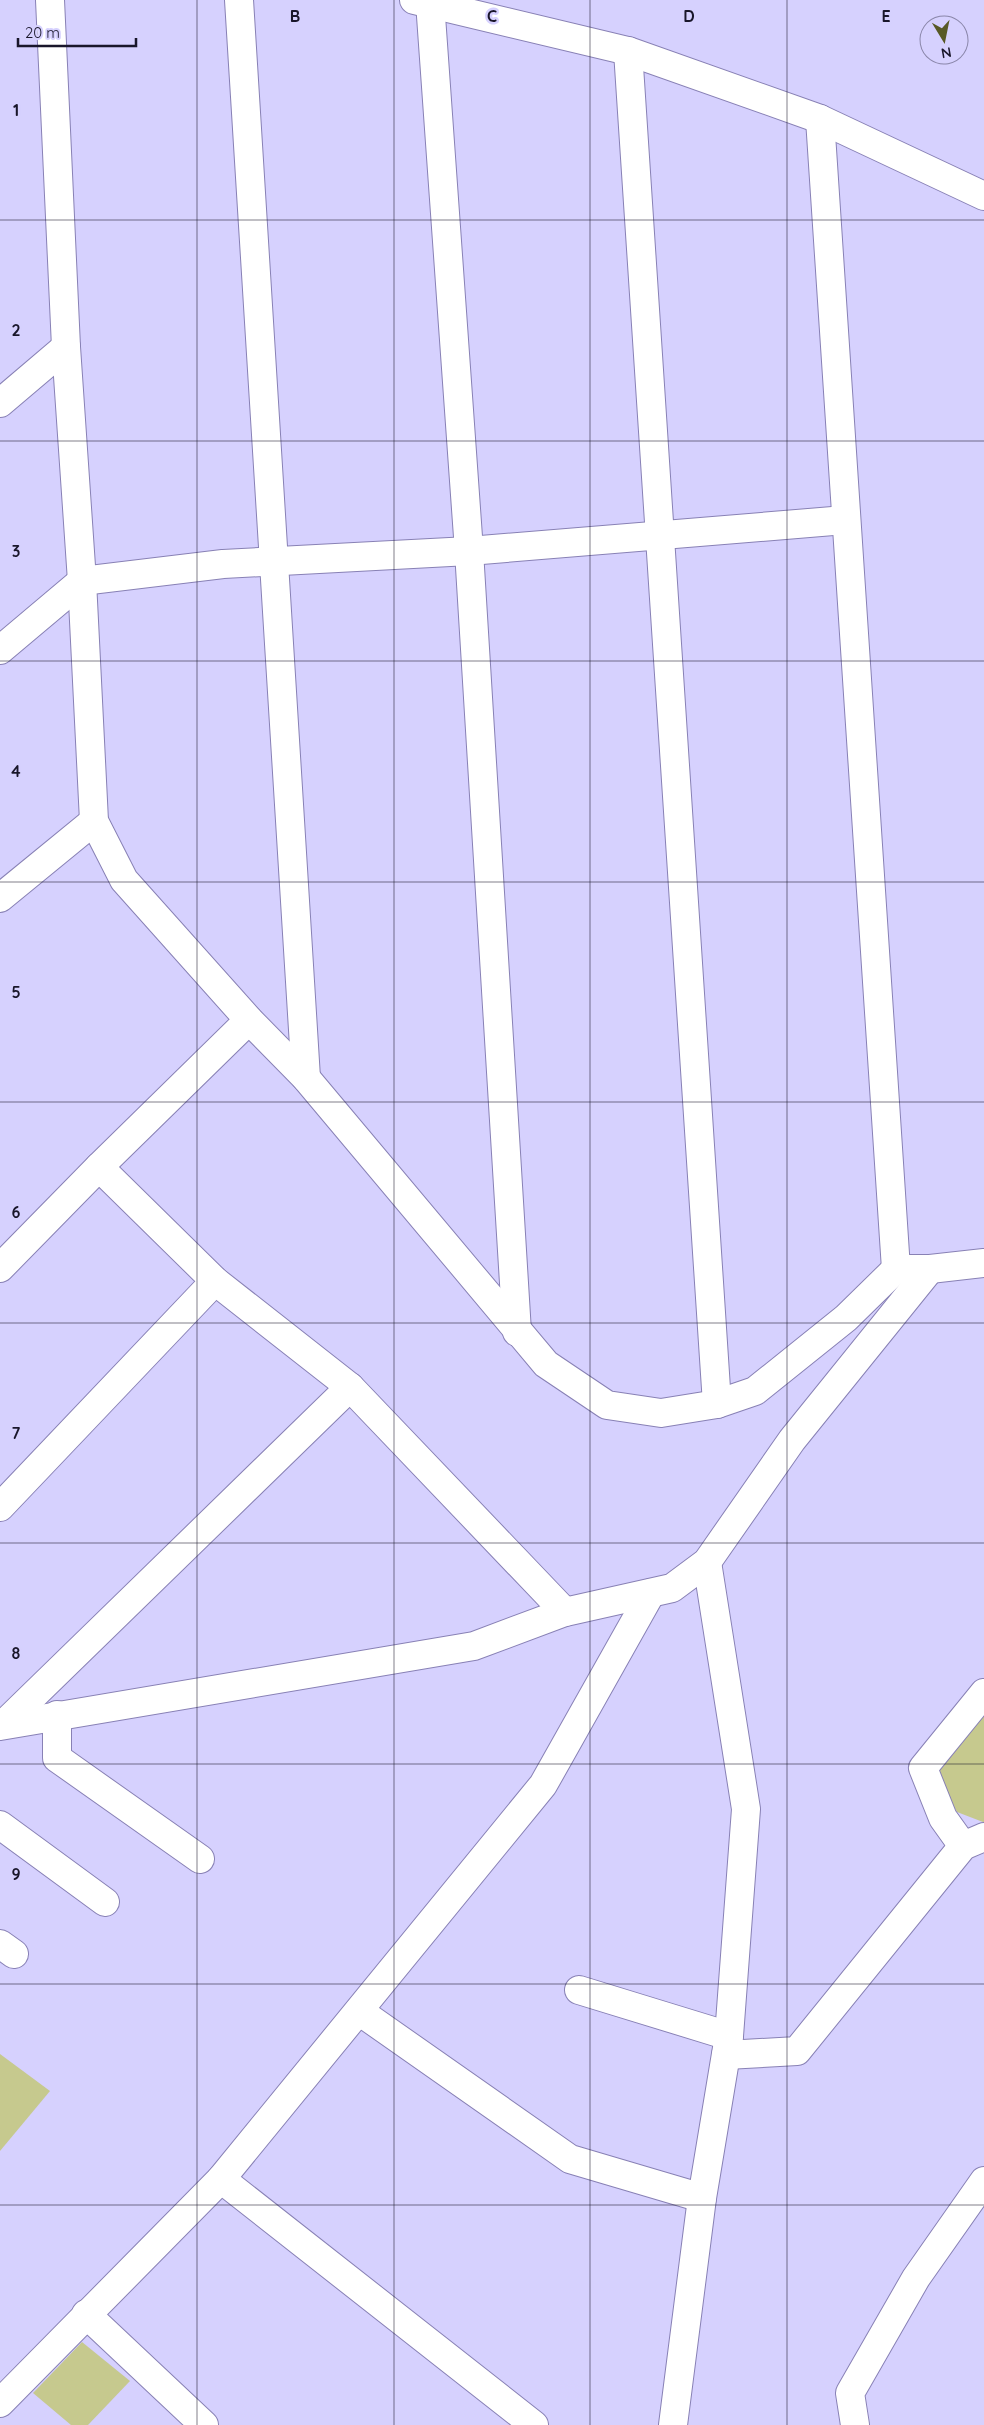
<svg xmlns="http://www.w3.org/2000/svg" width="984" height="2425" font-family="Quicksand,sans-serif">
  <style>
    .green { fill: #c6c98e }
    .lines { fill: none; stroke-linecap: round; stroke-linejoin: round }
    .street-casing { stroke: #8881b5; stroke-width: 30 }
    .street { stroke: #fff; stroke-width: 28 }
    .grid { fill: none; stroke: #19162a; stroke-width: 1; stroke-opacity: 0.55 }
    .grid-label { font-size: 16px; text-anchor: middle; font-weight: bold; fill: #19162a; stroke: #d6d1fe; stroke-width: 5; stroke-linejoin: round; paint-order: stroke }
  </style>
  <rect width="100%" height="100%" fill="#d6d1fe"/>
  <g class="green">
    <polygon points="984,1701 984,1822 983,1822 957,1812 941,1785 938,1761"/>
    <polygon points="0,2054 50,2091 0,2151"/>
    <polygon points="82,2342 130,2381 88,2425 71,2425 33,2393"/>
  </g>
  <g class="lines">
    <defs>
      <g id="street">
        <polyline points="50,0 66,347 82,581 94,821 124,880 249,1020 306,1078 546,1364 607,1405 661,1413 717,1404 755,1391 846,1318 896,1269 930,1269 984,1263"/>
        <polyline points="239,0 306,1078"/>
        <polyline points="414,0 628,51 820,119 984,196"/>
        <polyline points="430,2 469,551 517,1332"/>
        <polyline points="628,51 717,1404"/>
        <polyline points="820,119 896,1269"/>
        <polyline points="0,403 66,347"/>
        <polyline points="0,650 82,581 223,564 469,551 845,520"/>
        <polyline points="0,898 94,821"/>
        <polyline points="99,1167 215,1281 350,1387 565,1612"/>
        <polyline points="0,1268 99,1167 249,1020"/>
        <polyline points="0,1507 215,1281"/>
        <polyline points="57,1715 57,1758 200,1859"/>
        <polyline points="4,1724 350,1387"/>
        <polyline points="0,1726 474,1646 565,1612 672,1588 707,1562 792,1440 930,1269"/>
        <polyline points="0,1825 105,1902"/>
        <polyline points="963,1846 943,1818 923,1768 984,1693"/>
        <polyline points="0,1944 14,1954"/>
        <polyline points="579,1990 729,2036"/>
        <polyline points="359,2011 570,2159 702,2198"/>
        <polyline points="726,2055 797,2051 963,1846 984,1837"/>
        <polyline points="221,2179 534,2425"/>
        <polyline points="86,2314 204,2425"/>
        <polyline points="0,2403 221,2179 543,1785 651,1593"/>
        <polyline points="673,2425 702,2198 729,2036 746,1809 707,1562"/>
        <polyline points="855,2425 850,2393 916,2278 984,2181"/>
      </g>
    </defs>
    <use href="#street" class="street-casing"/>
    <use href="#street" class="street"/>
  </g>
  <path class="grid" d="M197,0V2425M394,0V2425M590,0V2425M787,0V2425M0,220H984M0,441H984M0,661H984M0,882H984M0,1102H984M0,1323H984M0,1543H984M0,1764H984M0,1984H984M0,2205H984"/>
  <g class="grid-label">
    <text x="295" y="22">B</text>
    <text x="492" y="22">C</text>
    <text x="689" y="22">D</text>
    <text x="886" y="22">E</text>
    <text x="16" y="116">1</text>
    <text x="16" y="336">2</text>
    <text x="16" y="557">3</text>
    <text x="16" y="777">4</text>
    <text x="16" y="998">5</text>
    <text x="16" y="1218">6</text>
    <text x="16" y="1439">7</text>
    <text x="16" y="1659">8</text>
    <text x="16" y="1880">9</text>
  </g>
  <g transform="translate(944 40) rotate(170)"><circle r="24" fill="#d6d1fe" stroke="#8a86a9"/>
  <path d="M0-4L9 19L0 12L-9 19Z" fill="#585926"/>
  <text y="-8" font-size="14" font-weight="bold" text-anchor="middle" fill="#19162a">N</text>
  </g>
  <path d="M18 38v8h118v-8" fill="none" stroke="#19162a" stroke-width="2.5"/>
  <text x="25" y="38" font-size="15" fill="#19162a" stroke="#d6d1fe" stroke-width="4" paint-order="stroke">20 m</text>
</svg>
